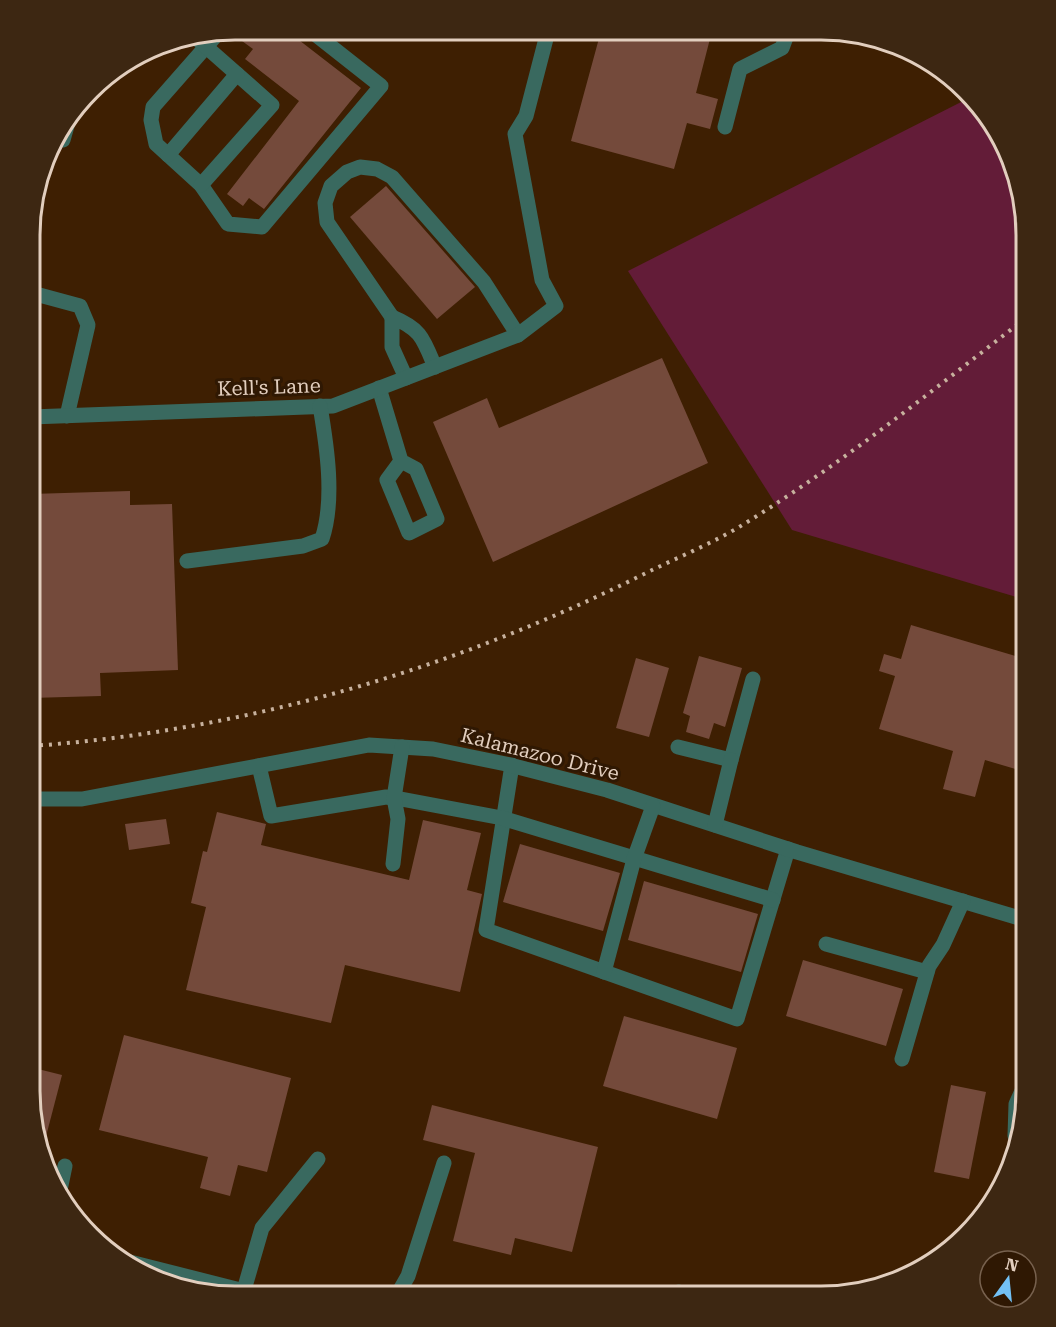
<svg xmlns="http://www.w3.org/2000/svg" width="1056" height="1327" font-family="'Roboto Serif',serif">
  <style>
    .green { fill: #631c38 }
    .building { fill: #744a3b }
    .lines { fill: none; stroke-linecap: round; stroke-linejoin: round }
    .minor { stroke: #39695f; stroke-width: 15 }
    .rail { stroke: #c7b19e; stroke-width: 4; stroke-dasharray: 3 6; stroke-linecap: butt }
    .labels { text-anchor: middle; stroke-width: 6; stroke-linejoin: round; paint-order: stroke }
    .street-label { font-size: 20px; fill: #e2cebe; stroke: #2f1803 }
    .rim { fill: none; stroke: #e2cebe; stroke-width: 3 }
  </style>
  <rect width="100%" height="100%" fill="#3e1f02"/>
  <polygon class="green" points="967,99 999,133 1026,235 1026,600 792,530 628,271"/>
  <g class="building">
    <polygon points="251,30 265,38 271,30 286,30 361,88 264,209 249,198 243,206 227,194 299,101 245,59 253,49 242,41"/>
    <polygon points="601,31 712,31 696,93 718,99 710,129 687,123 674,169 571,141"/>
    <polygon points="386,186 475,287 437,319 350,217"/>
    <polygon points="662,358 708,463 493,562 433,422 487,398 499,428"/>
    <polygon points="130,491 130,505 172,504 178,670 100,673 101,696 31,698 31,494"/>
    <polygon points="911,625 1026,659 1026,758 1022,771 985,760 975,797 943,789 953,751 879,729 895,676 879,671 884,654 901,659"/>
    <polygon points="699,656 742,668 725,727 714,723 709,739 686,732 690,716 683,713"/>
    <polygon points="636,658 669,668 649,737 616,728"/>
    <polygon points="217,812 266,824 261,845 409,880 423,820 481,833 467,890 482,894 460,992 345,965 331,1023 186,990 206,907 191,903 203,851 207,852"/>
    <polygon points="166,819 170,844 129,850 125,824"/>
    <polygon points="520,844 620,873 603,931 503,902"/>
    <polygon points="644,881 758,914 741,972 628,940"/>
    <polygon points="803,960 903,989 886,1046 786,1016"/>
    <polygon points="624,1016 737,1048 717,1119 603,1086"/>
    <polygon points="124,1035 291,1078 267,1172 238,1165 230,1196 200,1188 208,1157 99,1130"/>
    <polygon points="30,1067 62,1075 44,1144 30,1092"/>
    <polygon points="951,1085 986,1092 969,1179 934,1172"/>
    <polygon points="432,1105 598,1147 572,1252 515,1238 511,1255 453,1241 475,1153 423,1140"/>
  </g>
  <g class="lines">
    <g class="minor">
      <polyline points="218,33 153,107 151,120 156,144 201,185 228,224 262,227 381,86 310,30"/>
      <polyline points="195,37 272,105 201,185"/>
      <polyline points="725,127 740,69 782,48 788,32"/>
      <polyline points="63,140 69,119"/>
      <polyline points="168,155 237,74"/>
      <polyline points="32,293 80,306 88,325 67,416"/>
      <polyline points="392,317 327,222 325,203 331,186 347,172 360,167 377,169 392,177 484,282 518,335"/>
      <path d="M406,378L392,347V317C421,329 423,338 435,367"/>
      <polyline points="379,388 401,461 416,469 437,519 409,533 387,480 401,461"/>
      <polyline points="31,417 333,406 518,335 556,306 542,280 515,134 526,116 548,31"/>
      <path d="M187,561L303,546L322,539C335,500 327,447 320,406"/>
      <polyline points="678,747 731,760 753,679"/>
      <polyline points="512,765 486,930 737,1019 788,849"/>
      <polyline points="259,766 271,816 386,797 401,799 502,818 773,900"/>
      <polyline points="31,799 82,799 369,745 433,749 506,764 607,790 797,852 1026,920"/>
      <polyline points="715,825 731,760"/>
      <polyline points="393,864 398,819 394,798 402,747"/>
      <polyline points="826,944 927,972"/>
      <polyline points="604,972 634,859 653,806"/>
      <polyline points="902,1059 929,966 943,945 963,901"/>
      <polyline points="1015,1136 1016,1104 1026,1082"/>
      <polyline points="59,1195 65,1166"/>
      <polyline points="118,1259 268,1297"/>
      <polyline points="244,1290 262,1228 318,1159"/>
      <polyline points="399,1292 416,1297"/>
      <polyline points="396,1297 408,1276 444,1163"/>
      <polyline points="678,1297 679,1292"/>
    </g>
    <path class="rail" d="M31,746C247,731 457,668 650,571C681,556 715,542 744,524C843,463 934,389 1026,318"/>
  </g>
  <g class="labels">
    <g class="street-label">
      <text transform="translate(269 387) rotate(-2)" y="7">Kell's Lane</text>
      <text transform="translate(540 754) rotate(14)" y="7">Kalamazoo Drive</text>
    </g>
  </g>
  <path d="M0 0H1056V1327H0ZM235 40H821A195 195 0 0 1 1016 235V1091A195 195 0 0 1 821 1286H235A195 195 0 0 1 40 1091V235A195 195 0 0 1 235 40Z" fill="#3d2712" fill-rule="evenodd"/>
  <path class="rim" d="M235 40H821A195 195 0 0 1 1016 235V1091A195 195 0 0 1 821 1286H235A195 195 0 0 1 40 1091V235A195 195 0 0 1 235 40Z"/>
  <g transform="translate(1008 1279) rotate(15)"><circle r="28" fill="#2f1803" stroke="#77614e" stroke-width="1.5"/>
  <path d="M0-4.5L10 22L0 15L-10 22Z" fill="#73c1f5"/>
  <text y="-9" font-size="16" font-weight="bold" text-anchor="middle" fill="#e2cebe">N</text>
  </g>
</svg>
